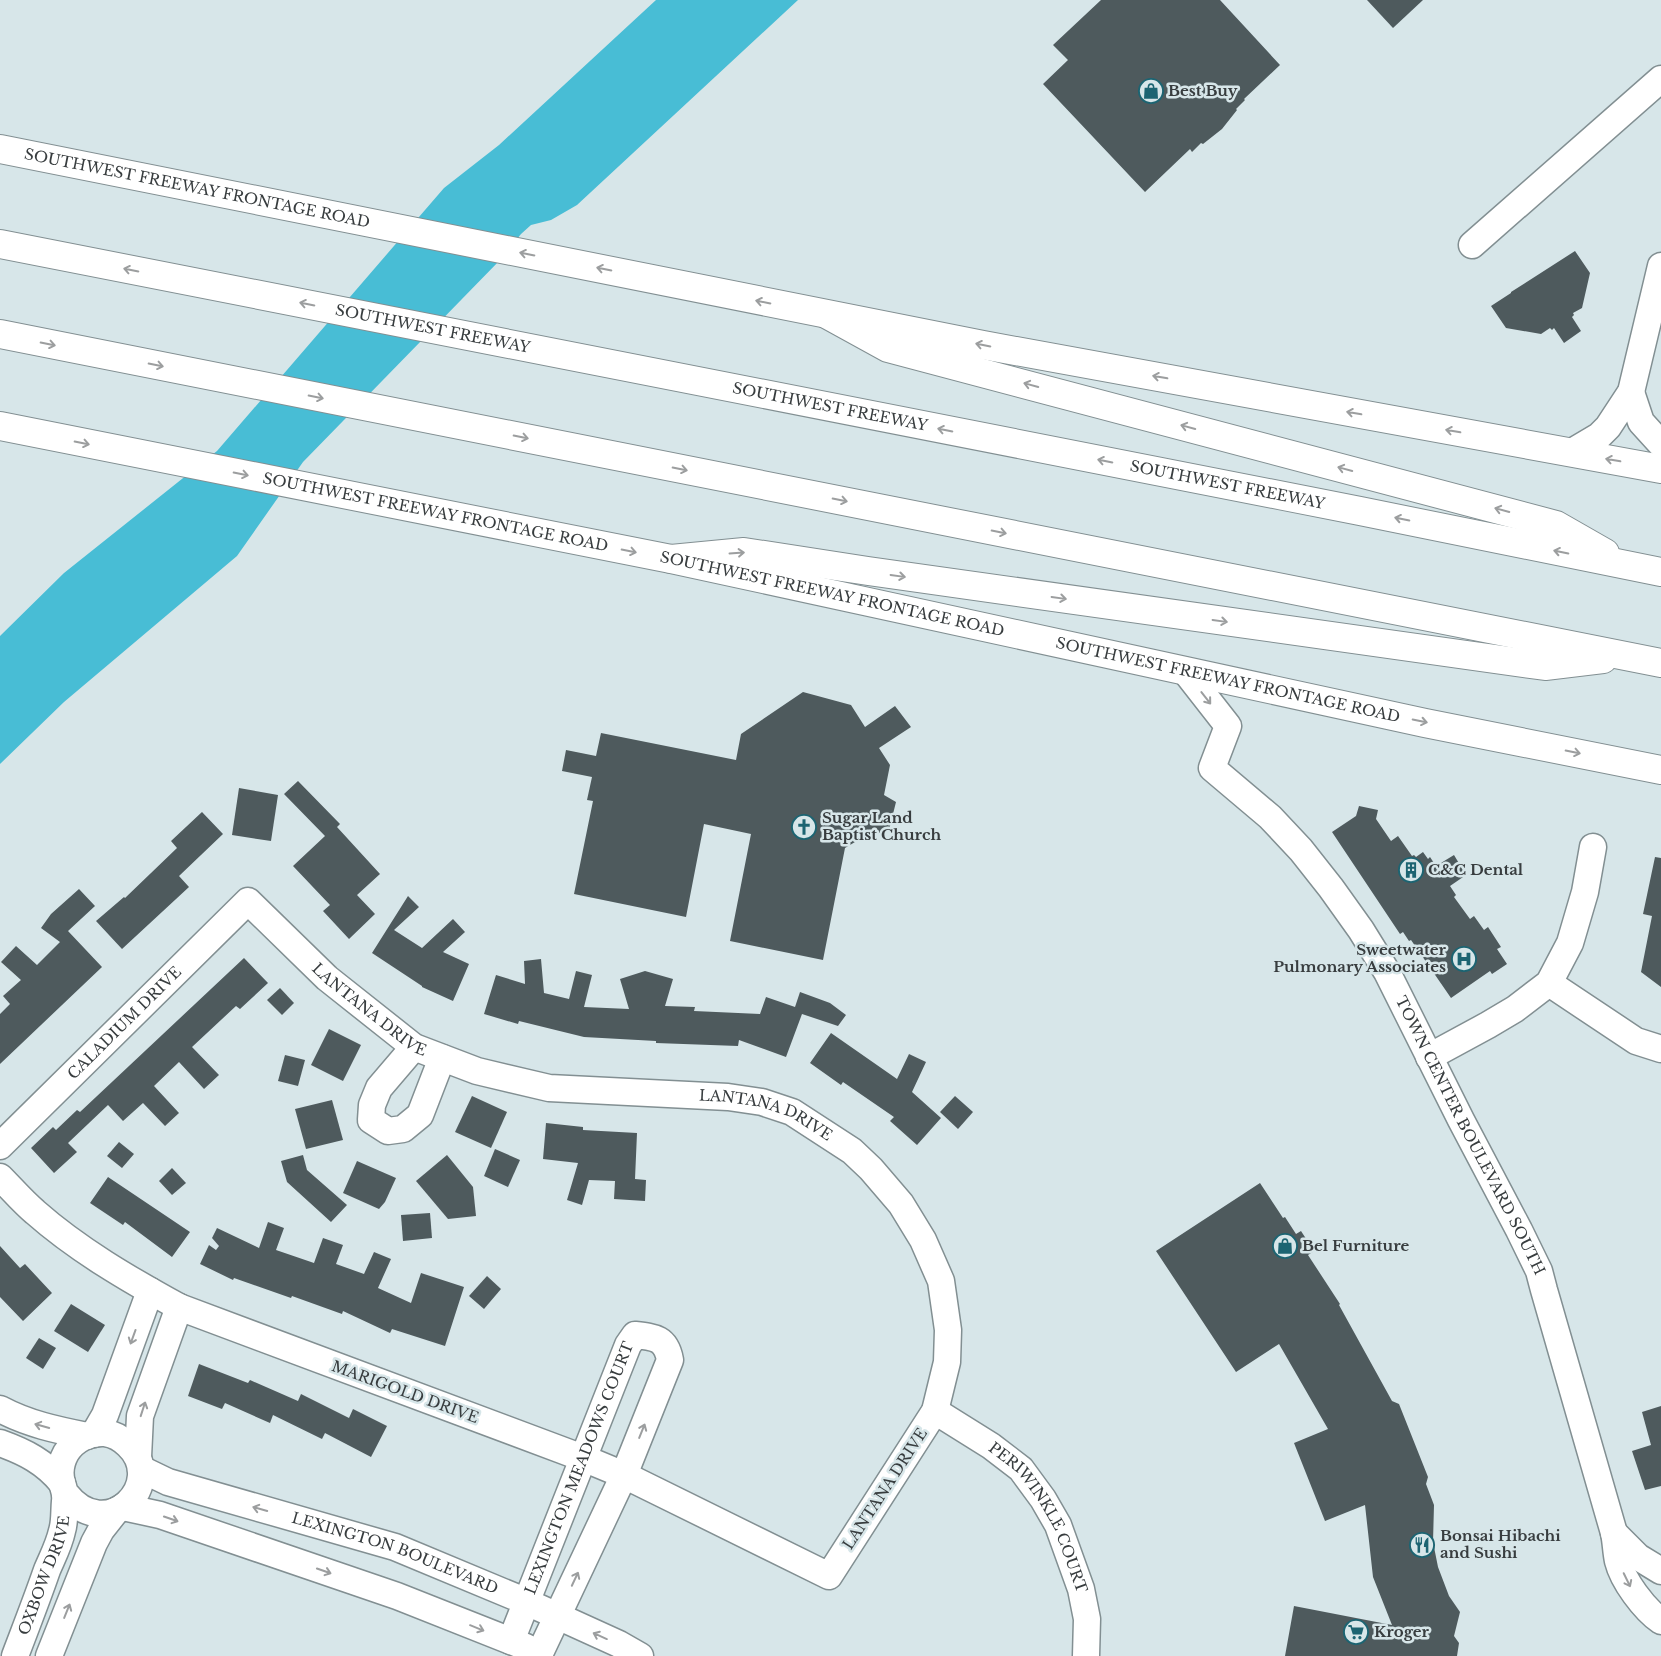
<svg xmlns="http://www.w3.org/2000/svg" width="1661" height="1656" font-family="'Libre Baskerville',serif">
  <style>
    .water { fill: #48bdd5 }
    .building { fill: #4e5a5d }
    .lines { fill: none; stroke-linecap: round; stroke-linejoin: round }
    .minor-casing { stroke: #828f92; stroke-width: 29 }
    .major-casing { stroke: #828f92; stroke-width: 30 }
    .highway-casing { stroke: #828f92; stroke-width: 30 }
    .minor { stroke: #fff; stroke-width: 26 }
    .major { stroke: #fff; stroke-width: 28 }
    .highway { stroke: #fff; stroke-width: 28 }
    .oneway { stroke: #9c9e9f }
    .labels { text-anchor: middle; stroke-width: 5; stroke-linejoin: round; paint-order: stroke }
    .poi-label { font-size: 15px; font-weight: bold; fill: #383d3f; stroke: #d7e6e9; text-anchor: start }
    .street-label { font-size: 15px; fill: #383d3f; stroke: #d7e6e9 }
  </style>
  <rect width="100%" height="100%" fill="#d7e6e9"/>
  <polygon class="water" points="656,0 798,0 577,205 551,220 531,225 521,234 501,259 303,462 237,556 64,702 0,764 0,636 64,573 217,451 444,188 499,145"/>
  <g class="building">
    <polygon points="1101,0 1220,0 1280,65 1244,99 1245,100 1236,109 1237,110 1222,129 1203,144 1201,143 1192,152 1190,149 1145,192 1043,84 1068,60 1053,45"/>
    <polygon points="1367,0 1423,0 1393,28"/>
    <polygon points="1575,251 1590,273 1582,308 1573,313 1574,315 1572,317 1581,331 1564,343 1554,328 1552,330 1550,328 1541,334 1506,328 1491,306 1511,293 1511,292"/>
    <polygon points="803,692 851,705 865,727 895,706 911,727 879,748 890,765 884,795 896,802 889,830 860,839 845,848 823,960 730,941 751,834 704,824 686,917 574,894 593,801 587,800 592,777 562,771 566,750 596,756 601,733 736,760 741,734"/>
    <polygon points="298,781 340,824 337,827 380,874 357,895 375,914 349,939 323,911 330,905 293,866 325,836 284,794"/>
    <polygon points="239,788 278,795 271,841 232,835"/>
    <polygon points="1359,806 1378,810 1376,819 1391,841 1398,836 1412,856 1414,855 1416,857 1423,852 1428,859 1430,857 1436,866 1454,855 1466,875 1450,886 1456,895 1454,897 1470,919 1474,916 1484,930 1488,927 1501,947 1497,949 1507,964 1492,974 1490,971 1451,998 1411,940 1409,941 1403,932 1400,934 1332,832 1356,816"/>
    <polygon points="202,812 223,834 179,876 189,887 122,949 96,921 124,897 125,898 177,848 171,841"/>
    <polygon points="1655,857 1661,858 1661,987 1641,972 1652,916 1643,914"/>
    <polygon points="79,889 95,906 68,931 102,967 0,1064 0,1014 10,1004 3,996 21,980 1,962 16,946 37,965 60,942 41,928 51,914"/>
    <polygon points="408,896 419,907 394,930 422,948 453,919 465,932 443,952 469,964 453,1001 422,987 422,986 372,953"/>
    <polygon points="244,958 268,983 240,1009 236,1006 192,1047 219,1075 204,1089 179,1062 154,1086 179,1113 165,1126 143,1103 123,1121 108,1105 68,1143 77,1152 54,1173 31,1148 53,1127 56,1130 77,1110 80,1112"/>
    <polygon points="541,959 544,993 569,999 576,971 592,975 584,1007 629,1009 620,979 645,971 673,979 665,1006 695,1007 694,1011 760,1014 766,997 795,1007 800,992 830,1003 846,1015 838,1026 802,1014 786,1057 739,1040 738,1046 656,1043 656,1041 584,1037 519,1021 518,1024 484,1014 496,975 525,984 524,961"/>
    <polygon points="280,988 294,1003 282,1015 267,1000"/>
    <polygon points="329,1029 361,1045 343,1081 311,1065"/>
    <polygon points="831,1033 897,1079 909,1054 926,1062 912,1092 941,1118 917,1145 890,1121 894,1117 843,1082 841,1085 810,1063"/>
    <polygon points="285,1055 305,1060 298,1086 278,1081"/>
    <polygon points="472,1096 507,1112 491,1148 455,1132"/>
    <polygon points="955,1096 973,1112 958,1129 940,1112"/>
    <polygon points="332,1100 343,1140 306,1149 295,1109"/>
    <polygon points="546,1123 583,1127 583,1130 637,1133 635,1179 646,1180 645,1201 614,1199 615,1181 589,1180 582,1205 567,1200 578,1163 543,1159"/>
    <polygon points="119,1142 134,1154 122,1168 107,1156"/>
    <polygon points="495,1149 520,1160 508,1187 484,1176"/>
    <polygon points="303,1155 307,1170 347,1205 331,1222 287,1182 281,1161"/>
    <polygon points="447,1155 473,1187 476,1216 448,1219 416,1181"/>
    <polygon points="357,1161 396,1178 385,1202 379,1209 343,1193"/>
    <polygon points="172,1168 186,1183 172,1195 159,1181"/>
    <polygon points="108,1177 190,1232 172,1257 125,1222 123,1225 90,1203"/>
    <polygon points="1260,1183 1283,1218 1285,1217 1296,1234 1301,1231 1314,1251 1308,1255 1340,1304 1339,1305 1392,1401 1399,1404 1428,1477 1426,1484 1434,1505 1433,1542 1438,1567 1449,1596 1460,1612 1454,1636 1459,1643 1457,1656 1285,1656 1294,1606 1392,1625 1373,1577 1365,1505 1325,1521 1294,1443 1328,1429 1279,1344 1236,1372 1156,1251"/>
    <polygon points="430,1213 432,1238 403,1241 401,1215"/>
    <polygon points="268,1222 284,1228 276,1250 314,1263 323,1238 343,1245 336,1264 364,1274 374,1252 391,1259 378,1288 411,1303 421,1273 464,1287 445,1346 392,1329 390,1333 343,1311 342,1314 292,1296 291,1298 234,1278 233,1280 200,1264 209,1245 216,1250 219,1246 212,1238 217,1228 259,1248"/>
    <polygon points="0,1246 20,1268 25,1264 52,1293 23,1321 0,1297"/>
    <polygon points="487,1276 501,1289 484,1309 469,1296"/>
    <polygon points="71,1304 105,1325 88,1352 54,1331"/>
    <polygon points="39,1338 56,1348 43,1369 26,1358"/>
    <polygon points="199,1364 248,1383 250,1380 298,1401 301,1394 349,1418 353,1409 387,1426 371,1457 325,1433 322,1439 273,1415 270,1423 225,1403 222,1409 188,1396"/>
    <polygon points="1661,1406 1661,1486 1645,1490 1632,1451 1651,1445 1642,1412"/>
  </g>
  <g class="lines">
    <defs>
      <g id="minor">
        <polyline points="1472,245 1661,79"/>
        <polyline points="1631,392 1641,422 1661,444"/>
        <polyline points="1572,452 1599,436 1608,427 1631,392 1661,266"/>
        <path id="s1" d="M1185,671L1228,726L1212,768L1270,817L1301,850L1331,888L1361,930L1387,972L1461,1120L1519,1230L1539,1271L1544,1290L1614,1533C1616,1542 1616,1552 1618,1561C1623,1581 1644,1609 1661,1621"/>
        <polyline points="1549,983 1636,1041 1661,1049"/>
        <polyline points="414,1047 379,1088 372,1105 371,1120 388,1131 403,1129 420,1115 442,1058"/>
        <polyline points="1429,1057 1488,1025 1515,1009 1549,983 1570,943 1585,892 1593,847"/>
        <path id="s2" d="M0,1146L248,901L327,978L414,1047L477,1071L549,1088L728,1097L762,1102L792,1112L852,1151L871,1169L901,1204L923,1240L941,1281L948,1330L947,1362L935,1411L829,1576L624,1475L583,1458L179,1307C130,1280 78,1250 35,1212C23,1202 12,1189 0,1177"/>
        <path d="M0,1409C28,1424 57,1430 87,1436"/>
        <path id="s3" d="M935,1411L991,1446L1021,1469L1043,1499L1058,1525L1081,1589L1087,1619L1086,1656"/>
        <polyline points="94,1434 105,1415 150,1291"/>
        <path d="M0,1443C25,1452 45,1462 62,1483"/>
        <polyline points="138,1457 140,1416 179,1307"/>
        <path id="s4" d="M141,1469L168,1482L395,1547L520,1599L619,1644L640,1656"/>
        <polyline points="123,1507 160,1515 397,1596 526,1647"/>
        <polyline points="1614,1533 1638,1557 1661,1571"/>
        <path id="s5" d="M511,1641L628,1345L635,1335C655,1337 666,1338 670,1360L624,1475L539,1655"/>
        <path id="s6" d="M15,1656C26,1627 37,1599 47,1570C52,1558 59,1545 62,1531C65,1522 64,1511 65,1501C66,1493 64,1490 62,1483C59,1473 61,1462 66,1453C74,1440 89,1432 105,1433C113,1434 122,1439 128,1445C168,1483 107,1546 66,1494"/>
        <polyline points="49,1656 94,1543 101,1530 116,1511"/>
      </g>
      <g id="major">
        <path id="s7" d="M0,149L983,345L1661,469"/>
        <path id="s8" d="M0,426L671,559L1425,723L1661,770"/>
      </g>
      <g id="highway">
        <path id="s9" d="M0,244L1360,511L1661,572"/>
        <polyline points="828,315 888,348 1556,525 1605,553"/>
        <polyline points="0,334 1661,663"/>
        <polyline points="671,559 744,552 868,571 1545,666 1603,659"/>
      </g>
    </defs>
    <use href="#minor" class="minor-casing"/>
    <use href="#major" class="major-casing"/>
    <use href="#highway" class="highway-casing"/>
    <use href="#minor" class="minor"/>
    <use href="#major" class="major"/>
    <use href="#highway" class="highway"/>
  </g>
  <defs><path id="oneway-shaft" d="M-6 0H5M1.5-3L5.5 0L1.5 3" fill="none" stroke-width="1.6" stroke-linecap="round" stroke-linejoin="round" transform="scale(1.25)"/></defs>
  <g class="oneway">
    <use href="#oneway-shaft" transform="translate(527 254) rotate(-169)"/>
    <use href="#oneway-shaft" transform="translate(604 269) rotate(-169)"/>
    <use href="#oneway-shaft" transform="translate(131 270) rotate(-169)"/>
    <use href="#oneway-shaft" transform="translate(763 302) rotate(-169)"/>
    <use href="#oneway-shaft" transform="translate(307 304) rotate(-169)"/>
    <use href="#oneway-shaft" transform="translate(48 344) rotate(11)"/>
    <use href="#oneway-shaft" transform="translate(983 345) rotate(-169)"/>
    <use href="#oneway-shaft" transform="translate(156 365) rotate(11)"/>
    <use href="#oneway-shaft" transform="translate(1160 377) rotate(-170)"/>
    <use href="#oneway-shaft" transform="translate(1031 385) rotate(-165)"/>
    <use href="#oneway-shaft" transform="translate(316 397) rotate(11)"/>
    <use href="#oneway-shaft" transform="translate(1354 413) rotate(-170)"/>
    <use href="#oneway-shaft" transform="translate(1188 427) rotate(-165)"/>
    <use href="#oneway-shaft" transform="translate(945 430) rotate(-169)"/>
    <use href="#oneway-shaft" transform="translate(1453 431) rotate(-170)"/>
    <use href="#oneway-shaft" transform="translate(521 437) rotate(11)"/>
    <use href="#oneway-shaft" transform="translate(82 443) rotate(11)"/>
    <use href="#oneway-shaft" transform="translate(1613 460) rotate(-170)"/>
    <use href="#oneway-shaft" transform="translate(1105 461) rotate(-169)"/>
    <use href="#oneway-shaft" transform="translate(680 469) rotate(11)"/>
    <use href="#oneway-shaft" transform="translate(1345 469) rotate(-165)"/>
    <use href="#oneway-shaft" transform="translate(241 474) rotate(11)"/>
    <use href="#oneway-shaft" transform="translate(840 500) rotate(11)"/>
    <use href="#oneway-shaft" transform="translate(1502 510) rotate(-165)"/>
    <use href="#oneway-shaft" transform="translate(1402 519) rotate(-168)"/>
    <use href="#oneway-shaft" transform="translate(999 532) rotate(11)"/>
    <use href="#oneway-shaft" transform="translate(629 551) rotate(11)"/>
    <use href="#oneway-shaft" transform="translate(1561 552) rotate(-168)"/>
    <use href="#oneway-shaft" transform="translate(737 553) rotate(-4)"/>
    <use href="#oneway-shaft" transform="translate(898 576) rotate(8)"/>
    <use href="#oneway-shaft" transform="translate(1059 598) rotate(8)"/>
    <use href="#oneway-shaft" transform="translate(1220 621) rotate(8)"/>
    <use href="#oneway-shaft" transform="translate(1206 698) rotate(52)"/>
    <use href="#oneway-shaft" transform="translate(1420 721) rotate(12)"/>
    <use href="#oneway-shaft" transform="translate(1573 752) rotate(11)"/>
    <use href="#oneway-shaft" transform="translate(133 1337) rotate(110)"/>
    <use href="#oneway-shaft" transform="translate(143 1409) rotate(-72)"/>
    <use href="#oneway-shaft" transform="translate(42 1426) rotate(-164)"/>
    <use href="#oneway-shaft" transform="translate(642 1431) rotate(-68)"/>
    <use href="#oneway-shaft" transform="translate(260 1509) rotate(-164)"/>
    <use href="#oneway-shaft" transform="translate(171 1519) rotate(19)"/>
    <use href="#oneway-shaft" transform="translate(324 1571) rotate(19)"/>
    <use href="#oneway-shaft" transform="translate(575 1579) rotate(-65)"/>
    <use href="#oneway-shaft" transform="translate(1627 1580) rotate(64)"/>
    <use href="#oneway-shaft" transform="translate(67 1611) rotate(-68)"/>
    <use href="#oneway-shaft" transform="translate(477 1628) rotate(22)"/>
    <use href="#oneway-shaft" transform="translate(600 1636) rotate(-156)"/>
  </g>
  <defs>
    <symbol id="shop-ring" viewBox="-11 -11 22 22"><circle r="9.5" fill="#d7e6e9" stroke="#1c6472" stroke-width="1.5"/><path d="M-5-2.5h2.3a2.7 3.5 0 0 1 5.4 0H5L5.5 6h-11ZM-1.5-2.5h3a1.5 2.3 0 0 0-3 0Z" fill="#1c6472"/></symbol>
    <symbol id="church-ring" viewBox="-11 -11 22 22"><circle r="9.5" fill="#d7e6e9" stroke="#1c6472" stroke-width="1.5"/><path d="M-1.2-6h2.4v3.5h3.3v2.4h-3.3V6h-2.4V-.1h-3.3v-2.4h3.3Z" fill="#1c6472"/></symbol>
    <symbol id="building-ring" viewBox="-11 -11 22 22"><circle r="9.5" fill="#d7e6e9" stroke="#1c6472" stroke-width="1.5"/><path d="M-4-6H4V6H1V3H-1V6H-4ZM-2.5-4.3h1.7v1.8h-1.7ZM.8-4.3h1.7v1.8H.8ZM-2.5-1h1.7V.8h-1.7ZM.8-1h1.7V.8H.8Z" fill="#1c6472"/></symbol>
    <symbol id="hospital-ring" viewBox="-11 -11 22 22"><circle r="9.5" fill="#d7e6e9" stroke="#1c6472" stroke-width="1.5"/><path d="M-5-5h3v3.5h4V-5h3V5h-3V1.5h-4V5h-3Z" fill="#1c6472"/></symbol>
    <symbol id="restaurant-ring" viewBox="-11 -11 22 22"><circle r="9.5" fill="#d7e6e9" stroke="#1c6472" stroke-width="1.5"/><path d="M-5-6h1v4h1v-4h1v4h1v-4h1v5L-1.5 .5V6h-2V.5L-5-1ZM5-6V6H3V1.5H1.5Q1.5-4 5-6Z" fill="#1c6472"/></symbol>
    <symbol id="supermarket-ring" viewBox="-11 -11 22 22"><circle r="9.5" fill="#d7e6e9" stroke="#1c6472" stroke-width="1.5"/><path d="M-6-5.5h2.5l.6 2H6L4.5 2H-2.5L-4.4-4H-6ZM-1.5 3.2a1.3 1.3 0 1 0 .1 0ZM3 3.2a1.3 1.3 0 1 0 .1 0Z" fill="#1c6472"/></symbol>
  </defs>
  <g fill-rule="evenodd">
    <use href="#shop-ring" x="1137" y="77" width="28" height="28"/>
    <use href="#church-ring" x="790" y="813" width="28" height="28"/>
    <use href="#building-ring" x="1397" y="856" width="28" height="28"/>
    <use href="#hospital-ring" x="1450" y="945" width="28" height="28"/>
    <use href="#shop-ring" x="1271" y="1232" width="28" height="28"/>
    <use href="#restaurant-ring" x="1408" y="1531" width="28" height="28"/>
    <use href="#supermarket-ring" x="1342" y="1618" width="28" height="28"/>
  </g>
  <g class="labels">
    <g class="poi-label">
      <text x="1168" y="96">Best Buy</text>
      <text x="822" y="823">Sugar Land<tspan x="822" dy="17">Baptist Church</tspan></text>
      <text x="1428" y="875">C&amp;C Dental</text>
      <text x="1446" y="955" text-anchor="end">Sweetwater<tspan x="1446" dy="17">Pulmonary Associates</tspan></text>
      <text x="1302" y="1251">Bel Furniture</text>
      <text x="1440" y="1541">Bonsai Hibachi<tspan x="1440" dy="17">and Sushi</tspan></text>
      <text x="1374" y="1637">Kroger</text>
    </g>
    <g class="street-label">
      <text dy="5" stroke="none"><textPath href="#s7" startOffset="201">SOUTHWEST FREEWAY FRONTAGE ROAD</textPath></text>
      <text dy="5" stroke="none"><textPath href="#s9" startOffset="441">SOUTHWEST FREEWAY</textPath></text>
      <text dy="5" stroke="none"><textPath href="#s9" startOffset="846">SOUTHWEST FREEWAY</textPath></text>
      <text dy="5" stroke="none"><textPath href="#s9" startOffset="1251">SOUTHWEST FREEWAY</textPath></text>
      <text dy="5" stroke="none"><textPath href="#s8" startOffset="444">SOUTHWEST FREEWAY FRONTAGE ROAD</textPath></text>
      <text dy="5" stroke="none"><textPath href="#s8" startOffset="849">SOUTHWEST FREEWAY FRONTAGE ROAD</textPath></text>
      <text dy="5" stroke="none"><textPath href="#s8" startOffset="1254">SOUTHWEST FREEWAY FRONTAGE ROAD</textPath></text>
      <text dy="5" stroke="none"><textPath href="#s2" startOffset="512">LANTANA DRIVE</textPath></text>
      <text dy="5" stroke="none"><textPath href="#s2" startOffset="175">CALADIUM DRIVE</textPath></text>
      <text dy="5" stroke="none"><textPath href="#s2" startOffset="932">LANTANA DRIVE</textPath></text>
      <text dy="5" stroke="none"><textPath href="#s1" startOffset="569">TOWN CENTER BOULEVARD SOUTH</textPath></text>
      <text transform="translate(405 1392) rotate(20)" y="5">MARIGOLD DRIVE</text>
      <text dy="5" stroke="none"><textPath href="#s5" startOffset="186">LEXINGTON MEADOWS COURT</textPath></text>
      <text transform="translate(885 1489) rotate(-57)" y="5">LANTANA DRIVE</text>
      <text dy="5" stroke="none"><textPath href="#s3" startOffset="154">PERIWINKLE COURT</textPath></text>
      <text dy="5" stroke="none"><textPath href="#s4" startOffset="268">LEXINGTON BOULEVARD</textPath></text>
      <text dy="5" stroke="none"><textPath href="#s6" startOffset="86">OXBOW DRIVE</textPath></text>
    </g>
  </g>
</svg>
